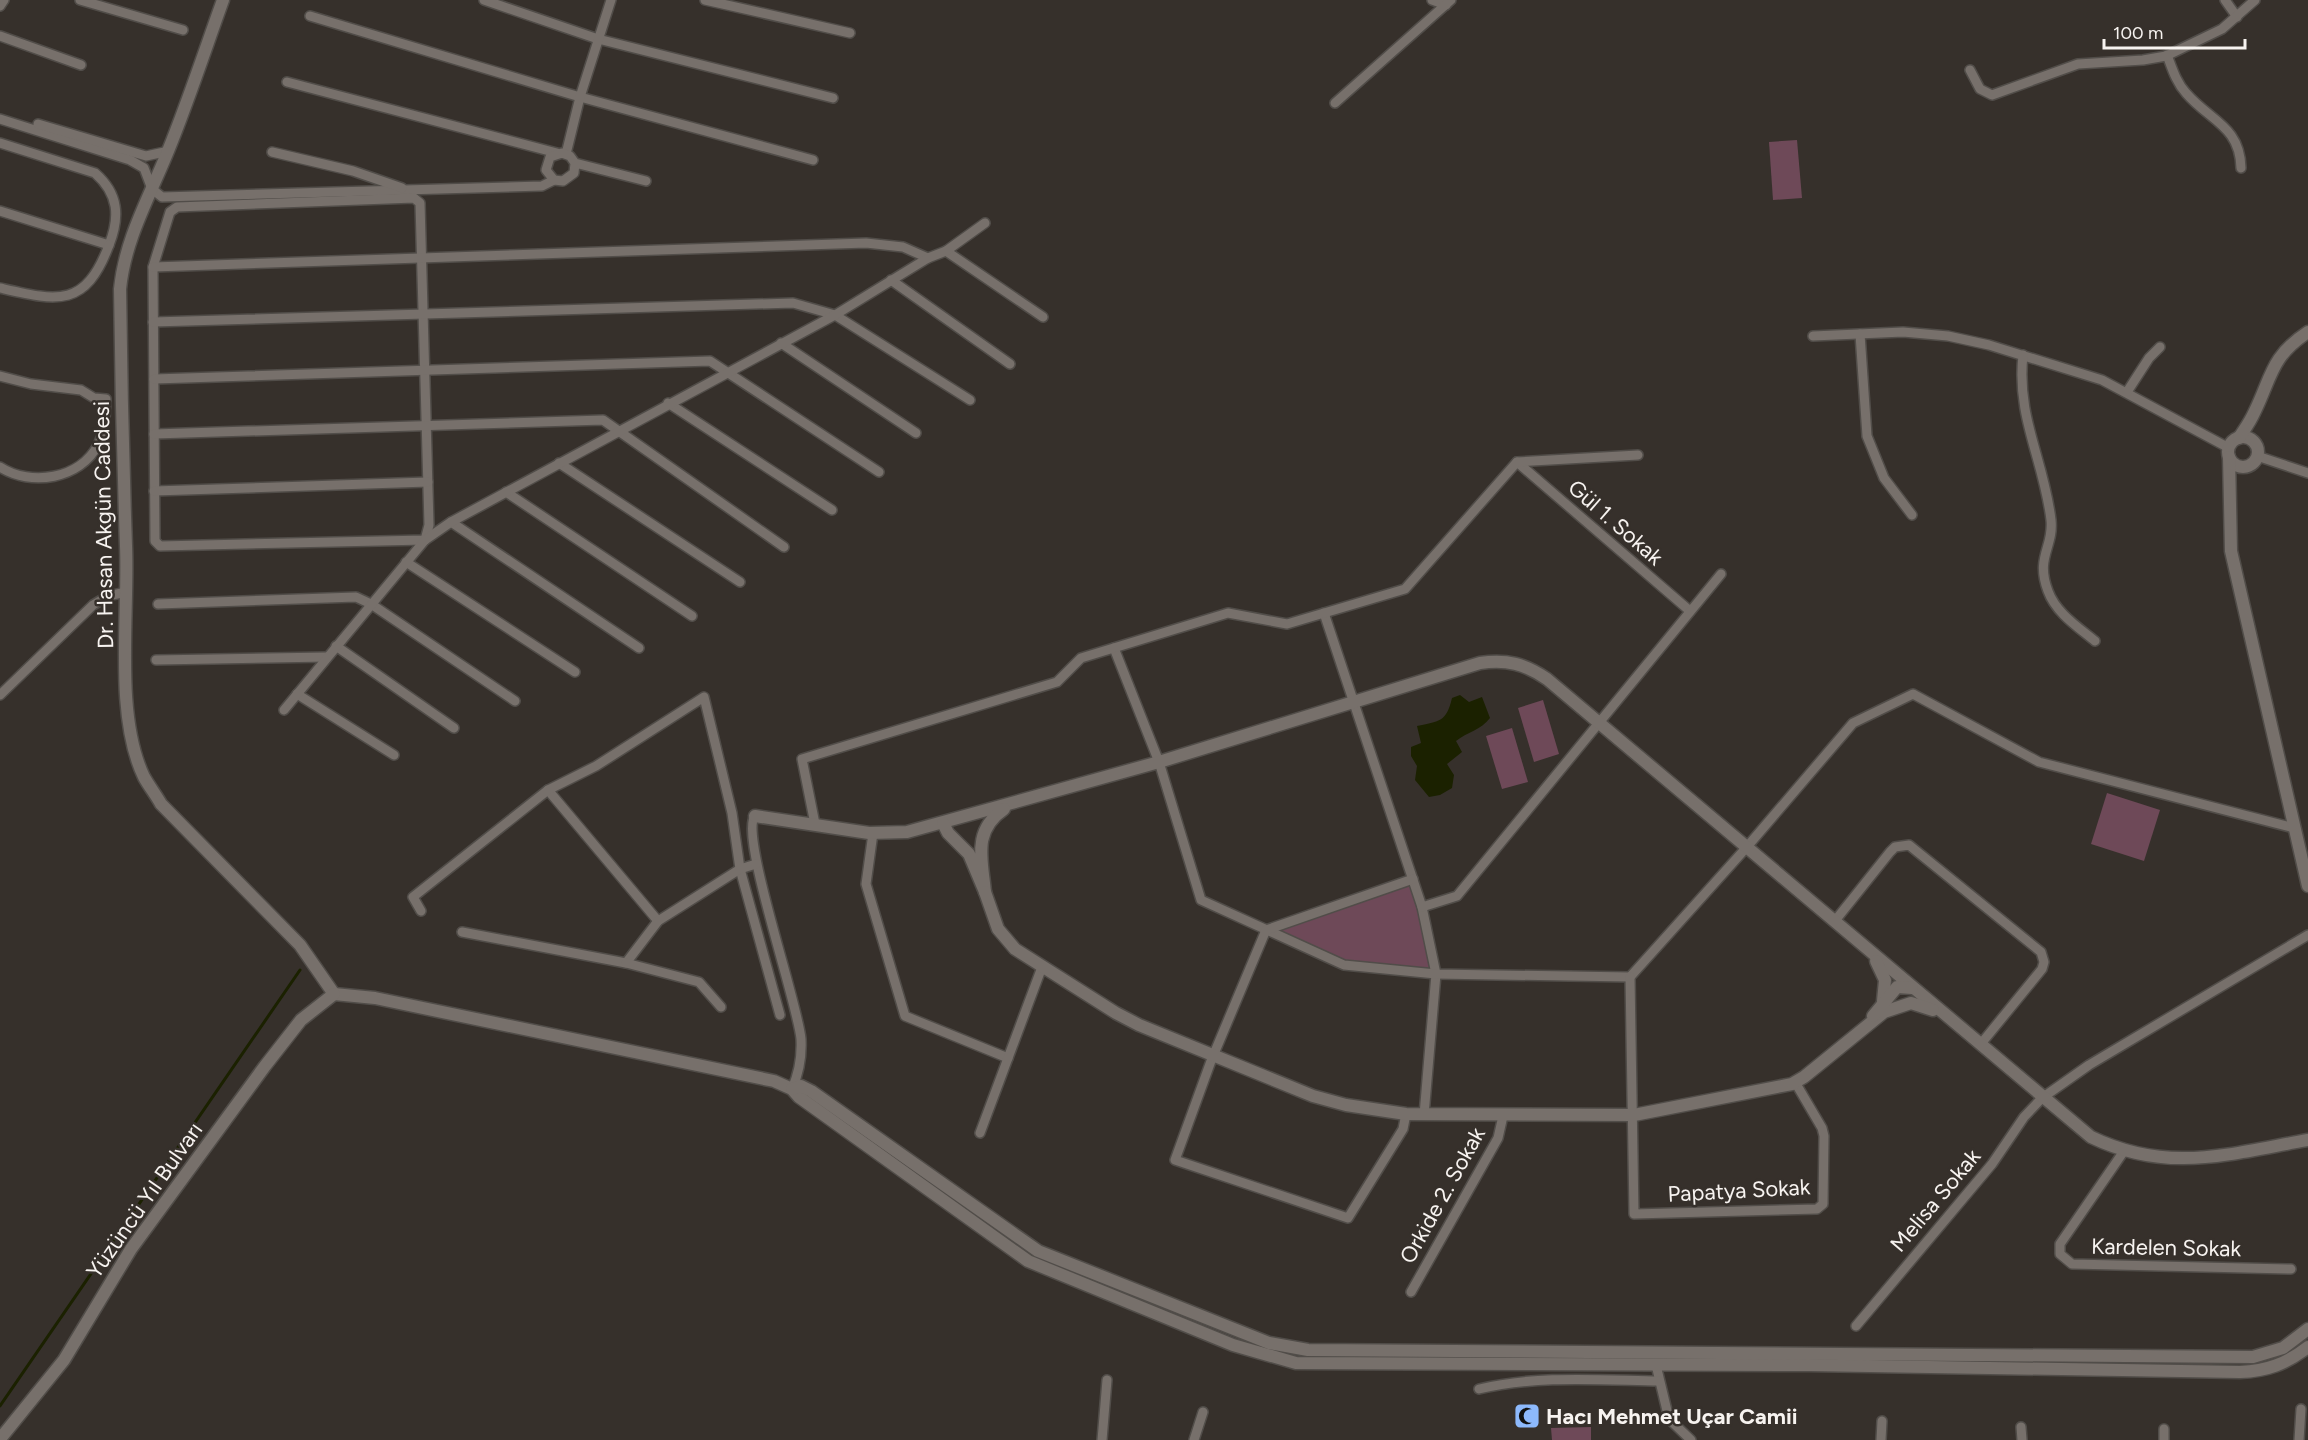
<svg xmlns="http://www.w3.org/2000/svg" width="2308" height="1440" font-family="Figtree,sans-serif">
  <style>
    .green { fill: #6e4958 }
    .water { fill: #1b2100 }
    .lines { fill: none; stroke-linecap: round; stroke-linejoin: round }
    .stream { stroke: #1b2100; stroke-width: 3 }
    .street-casing { stroke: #514d49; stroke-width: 12 }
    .secondary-casing { stroke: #514d49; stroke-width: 15 }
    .street { stroke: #77706b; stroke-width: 9 }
    .secondary { stroke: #77706b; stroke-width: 12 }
    .labels { text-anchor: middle; stroke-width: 5; stroke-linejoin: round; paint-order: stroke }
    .street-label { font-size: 22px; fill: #f7f3f0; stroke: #36302b }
    .poi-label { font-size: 22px; font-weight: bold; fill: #f7f3f0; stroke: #36302b; text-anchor: start }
  </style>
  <rect width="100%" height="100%" fill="#36302b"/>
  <g class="green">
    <polygon points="1797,140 1802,198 1773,200 1769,142"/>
    <polygon points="1543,700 1559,754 1534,762 1518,708"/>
    <polygon points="1512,728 1528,782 1502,789 1486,736"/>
    <polygon points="2107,793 2160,810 2144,861 2091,844"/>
    <polygon points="1413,879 1436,974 1344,965 1266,930"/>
    <polygon points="1591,1427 1591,1440 1552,1440 1551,1428"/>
  </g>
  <path class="water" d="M1460,695L1469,702L1482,697L1490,718C1481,730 1467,732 1456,741L1462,752L1447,764L1454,775L1452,788L1440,795L1429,797L1415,780L1417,766L1411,756V747L1421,743L1417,726C1439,721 1446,723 1452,698Z"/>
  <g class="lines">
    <polyline class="stream" points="0,1406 300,970"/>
    <defs>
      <g id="street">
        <polyline points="80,0 183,30"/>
        <polyline points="484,0 598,39 833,98"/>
        <polyline points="705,0 850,33"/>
        <polyline points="1432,0 1446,5"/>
        <polyline points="2225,0 2237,17"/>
        <polyline points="0,6 4,0"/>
        <polyline points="310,16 580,97 813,160"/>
        <polyline points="0,36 81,65"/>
        <path d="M2167,55C2172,68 2176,82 2186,93C2210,121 2240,126 2241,168"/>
        <polyline points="1970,70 1980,89 1992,95 2078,64 2143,60 2166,56 2222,29 2255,0"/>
        <polyline points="287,82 557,153"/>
        <polyline points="1335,103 1451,0"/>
        <polyline points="0,119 130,160 144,168 152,189 162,197 542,186 554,180"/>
        <polyline points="38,124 146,156 169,151"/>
        <path d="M0,143L95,173C119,194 120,217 109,245L0,211"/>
        <polyline points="272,152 353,171 402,188"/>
        <polyline points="566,154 580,97 611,0"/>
        <polyline points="575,163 574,173 563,181 554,180 546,170 550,157 562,153 570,156 575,163 646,181"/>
        <polygon points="414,198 420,203 429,525 425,540 160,546 155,541 153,267 170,212 177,207"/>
        <polyline points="946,251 1043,317"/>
        <polyline points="153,267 866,243 903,247 928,258"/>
        <polyline points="891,280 1010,364"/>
        <path d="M0,288C57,301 85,309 109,245"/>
        <polyline points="153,322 793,303 835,315 970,400"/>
        <polyline points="1860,334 1867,436 1884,478 1912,515"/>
        <polyline points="1813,336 1903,332 1948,336 1989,345 2102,380 2229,448"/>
        <polyline points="781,343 916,433"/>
        <path d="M2023,355C2016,417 2044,460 2051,520C2054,547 2035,557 2048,591C2056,613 2078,627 2095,641"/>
        <path d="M0,376L31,384L81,390L94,398L106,399C105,415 106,430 98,445C80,479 31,487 0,467"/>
        <polyline points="154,379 710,361 879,472"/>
        <polyline points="2127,392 2149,358 2160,347"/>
        <polyline points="668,403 832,510"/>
        <polyline points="154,434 603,420 784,547"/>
        <polyline points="2257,456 2308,473"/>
        <polyline points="1517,462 1690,611"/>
        <polyline points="559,463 740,582"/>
        <polyline points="154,491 428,482"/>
        <polyline points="506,492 692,616"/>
        <polyline points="451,522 639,648"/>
        <polyline points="406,562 575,672"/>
        <polyline points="158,604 356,597 371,604 515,701"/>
        <polyline points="1324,613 1422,907 1436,974 1424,1115"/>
        <polyline points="336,646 454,728"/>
        <polyline points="1114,648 1159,762 1201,900 1344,965 1436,974 1630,977 1746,848 1853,723 1913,694 2039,762 2294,828"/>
        <polyline points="156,660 327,657"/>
        <polyline points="297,694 394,755"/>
        <polyline points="0,695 93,605 108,596 126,592"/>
        <polyline points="284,710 425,540 451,522 835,315 928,258 946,251 985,223"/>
        <polyline points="548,790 658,921"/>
        <path d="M755,816C739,834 798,1003 801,1039C802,1057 799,1073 792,1089"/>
        <polyline points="815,824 802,759 1057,682 1081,658 1228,613 1287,624 1405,589 1517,462 1638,455"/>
        <polyline points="873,833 866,884 905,1016 1008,1058"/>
        <polyline points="1422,907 1457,896 1721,574"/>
        <polyline points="421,911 413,897 548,790 596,766 704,697 732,813 740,869 780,1015"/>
        <polyline points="1834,922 1890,852 1895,847 1909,845 2041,952 2044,962 2042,969 1980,1045"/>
        <polyline points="462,932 626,963 658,921 740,869 756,864"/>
        <polyline points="626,963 699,982 721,1007"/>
        <polyline points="1630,977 1634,1214 1817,1209 1823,1204 1824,1136 1822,1128 1795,1082"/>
        <polyline points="1406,1114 1403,1129 1348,1218 1175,1160 1211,1061 1266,930 1413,879"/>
        <polyline points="980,1133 1042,967"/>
        <polyline points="2124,1151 2060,1244 2060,1254 2072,1264 2291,1269"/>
        <polyline points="1411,1292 1498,1138 1503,1116"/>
        <polyline points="1856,1326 1992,1164 2024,1117 2042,1098 2089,1065 2308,935"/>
        <polyline points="1656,1365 1669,1419 1691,1440"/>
        <path d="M1479,1389C1537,1375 1599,1380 1659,1381"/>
        <polyline points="2021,1427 2022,1440"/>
        <polyline points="1102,1440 1107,1380"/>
        <polyline points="1194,1440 1203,1412"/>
        <polyline points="1881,1440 1882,1421"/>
        <polyline points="2164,1440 2164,1429"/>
        <polyline points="2299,1440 2301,1409"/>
      </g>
      <g id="secondary">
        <path d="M223,0C205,50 188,102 168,151C149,198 125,239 120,289C121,375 123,460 126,546C129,614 114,715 144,777C149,786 156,795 161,804L300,945L334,994"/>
        <circle cx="2243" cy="452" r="15"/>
        <path d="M2239,438C2244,430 2250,422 2254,413C2272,377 2270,357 2308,332"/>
        <polyline points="2229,457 2231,551 2308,886"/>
        <path d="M755,816L869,833L907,832L1159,762L1480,663C1507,659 1525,664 1547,679L2091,1137C2168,1174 2228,1154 2308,1140"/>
        <path d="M943,823L948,833L969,854L985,892C982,859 972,831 1004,809"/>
        <polyline points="985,892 998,929 1015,949 1116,1013 1139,1025 1313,1096 1346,1105 1406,1114 1634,1115 1792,1084 1804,1077 1884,1012 1911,1003 1933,1010"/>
        <polyline points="1876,961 1885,980 1883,1001"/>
        <path d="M334,994L375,998L774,1081L792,1089L799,1097L1028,1261L1233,1345L1296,1363L1809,1365L2240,1372C2267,1371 2286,1364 2308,1347"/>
        <polyline points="1873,1016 1897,987 1912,988"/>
        <polyline points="792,1089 801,1086 811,1091 1038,1251 1269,1343 1308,1350 2253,1357 2283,1348 2308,1329"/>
        <polyline points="0,1439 64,1360 131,1249 265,1066 301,1020 334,994"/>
      </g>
    </defs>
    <use href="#street" class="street-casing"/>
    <use href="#secondary" class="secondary-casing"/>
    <use href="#street" class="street"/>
    <use href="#secondary" class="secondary"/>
  </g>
  <defs>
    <symbol id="mosque-square" viewBox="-11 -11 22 22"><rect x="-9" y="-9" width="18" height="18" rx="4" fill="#8db9fc" stroke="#36302b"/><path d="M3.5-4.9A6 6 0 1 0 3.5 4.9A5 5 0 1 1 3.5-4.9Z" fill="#111"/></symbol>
  </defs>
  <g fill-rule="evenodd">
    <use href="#mosque-square" x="1512" y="1401" width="30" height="30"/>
  </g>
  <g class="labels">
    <g class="street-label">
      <text transform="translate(1616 522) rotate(41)" y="8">Gül 1. Sokak</text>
      <text transform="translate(103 525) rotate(-91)" y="8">Dr. Hasan Akgün Caddesi</text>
      <text transform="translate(1739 1190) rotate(-3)" y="8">Papatya Sokak</text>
      <text transform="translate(1442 1195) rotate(-61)" y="8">Orkide 2. Sokak</text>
      <text transform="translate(144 1200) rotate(-55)" y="8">Yüzüncü Yıl Bulvarı</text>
      <text transform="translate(1935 1200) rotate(-50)" y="8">Melisa Sokak</text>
      <text transform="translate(2166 1247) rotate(1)" y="8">Kardelen Sokak</text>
    </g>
    <g class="poi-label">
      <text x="1546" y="1424">Hacı Mehmet Uçar Camii</text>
    </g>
  </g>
  <path d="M2104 39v9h141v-9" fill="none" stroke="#f7f3f0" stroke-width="3"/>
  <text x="2113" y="39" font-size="18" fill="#f7f3f0" stroke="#36302b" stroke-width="4.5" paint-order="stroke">100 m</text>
</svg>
